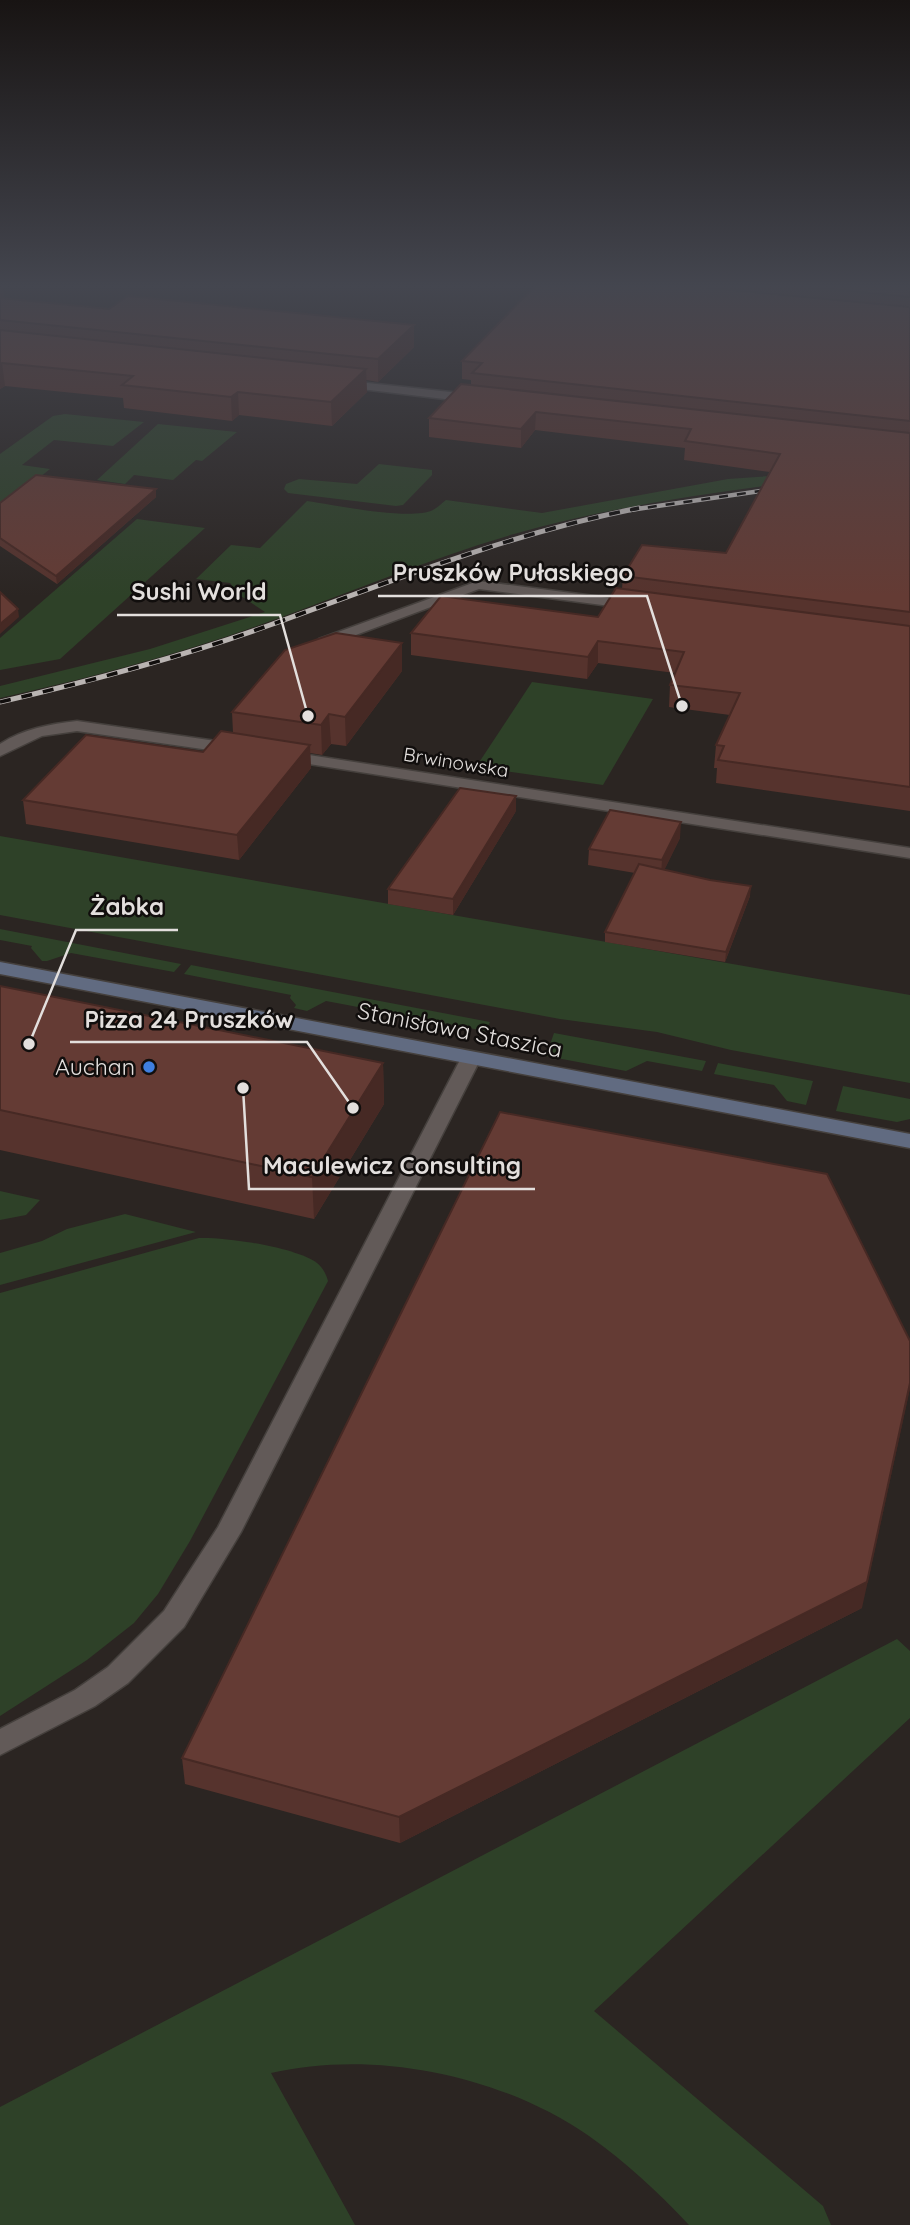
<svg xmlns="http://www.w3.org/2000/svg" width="910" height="2225" font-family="Quicksand,sans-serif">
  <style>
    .green { fill: #2e4128 }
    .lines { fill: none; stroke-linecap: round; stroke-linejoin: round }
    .street-casing { stroke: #45403d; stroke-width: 3 }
    .secondary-casing { stroke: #45403d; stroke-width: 3 }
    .street { fill: #625a58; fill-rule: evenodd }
    .secondary { fill: #616b81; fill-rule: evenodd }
    .rail-far1-casing { stroke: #b9b4b2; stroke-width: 4.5 }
    .rail-casing { stroke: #b9b4b2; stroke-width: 5 }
    .rail-far1 { stroke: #110e0d; stroke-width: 2.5; stroke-dasharray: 9; stroke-linecap: butt }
    .rail { stroke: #110e0d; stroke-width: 3.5; stroke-dasharray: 11; stroke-linecap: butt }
    .wall { fill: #56332d }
    .shaded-wall { fill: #462924 }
    .building { fill: #643b34; stroke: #462924; stroke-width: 2 }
    .shop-dot { fill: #3f7fe0; stroke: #110e0d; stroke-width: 2.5 }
    .labels { text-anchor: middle; stroke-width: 5; stroke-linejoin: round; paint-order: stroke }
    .far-street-label { font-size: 19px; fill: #e3dfdd; stroke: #110e0d }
    .street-label { font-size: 23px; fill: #e3dfdd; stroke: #110e0d }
    .poi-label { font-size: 23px; fill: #e3dfdd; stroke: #110e0d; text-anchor: end }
    .leader { fill: none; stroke: #e3dfdd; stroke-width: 2.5 }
    .callout-dot { fill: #e3dfdd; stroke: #110e0d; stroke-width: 2.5 }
    .callout-label { font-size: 24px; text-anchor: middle; font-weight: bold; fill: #e3dfdd; stroke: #110e0d; stroke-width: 5; stroke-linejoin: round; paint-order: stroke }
  </style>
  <rect width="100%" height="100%" fill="#2b2522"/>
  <g class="green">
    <polygon points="65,414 144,422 113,446 54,440 22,465 50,469 0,509 0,454 53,416"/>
    <polygon points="158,424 237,432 202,461 196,460 173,480 134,475 125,484 97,480"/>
    <polygon points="379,464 432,470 432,475 403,505 396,506 288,493 284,489 286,484 299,479 357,484"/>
    <path d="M910,466C778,486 643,497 514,534C407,565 306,612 200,645C134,666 67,683 0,698V686L150,649L265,612L241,596L230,583L196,579L231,545L260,548L307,501C335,505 410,521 433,510C437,508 442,503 446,500L542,513L728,479Z"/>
    <polygon points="137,519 205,528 60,659 0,670 0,638"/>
    <polygon points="532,682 653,699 603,785 476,767"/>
    <polygon points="0,836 910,995 910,1083 731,1050 657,1032 560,1019 0,915"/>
    <polygon points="0,929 181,964 174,972 71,953 47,961 42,961 31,948 32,946 0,940"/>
    <polygon points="191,965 490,1022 485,1031 326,1001 307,1011 294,1008 296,1005 290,998 291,995 184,974"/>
    <polygon points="554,1033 706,1061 702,1071 647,1061 626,1071 546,1056"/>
    <polygon points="718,1063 813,1081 806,1105 787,1101 774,1085 714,1074"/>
    <polygon points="843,1086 910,1099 910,1119 897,1122 836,1111"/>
    <polygon points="0,1191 40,1200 26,1215 0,1220"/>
    <polygon points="125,1214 196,1232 0,1285 0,1253 42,1241 67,1229"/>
    <path d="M199,1238C226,1237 295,1247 317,1263C323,1268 326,1274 328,1281L190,1541L158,1594L134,1623L87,1660L0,1716V1293Z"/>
    <path d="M897,1639L910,1651V1718L594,2011L823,2206L831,2225H689C658,2192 626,2162 589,2136C501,2075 374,2049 271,2073L355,2225H0V2107Z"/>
  </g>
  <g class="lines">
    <defs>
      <g id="street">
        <polygon points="340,380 478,395 484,399 478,403 336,386 334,384"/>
        <polygon points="478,581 633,601 640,605 633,609 479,589 329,645 324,646 317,642 319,639"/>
        <path d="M77,721L237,744L245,749L237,754L77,731L42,736L0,756V744C23,729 50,724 77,721Z"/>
        <polygon points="283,751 910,848 910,858 277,759 275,756 277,753"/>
        <polygon points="471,1052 478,1054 481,1058 241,1532 184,1627 128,1683 95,1706 0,1755 0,1729 75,1690 108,1667 164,1611 218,1527 461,1058 464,1054"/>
      </g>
      <polygon id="secondary" points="0,962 910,1134 910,1148 0,974"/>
    </defs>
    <use href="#street" class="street-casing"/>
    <use href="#secondary" class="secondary-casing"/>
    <use href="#street" class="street"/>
    <use href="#secondary" class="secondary"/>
    <defs>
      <polyline id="rail-far1" points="630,510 781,488"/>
      <path id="rail" d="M0,702C91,681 182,657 270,625C392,581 511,533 639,508"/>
    </defs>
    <use href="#rail-far1" class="rail-far1-casing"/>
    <use href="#rail" class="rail-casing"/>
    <use href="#rail-far1" class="rail-far1"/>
    <use href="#rail" class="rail"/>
  </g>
  <g class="wall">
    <polygon points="536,285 910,285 910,811 716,783 717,768 714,768 716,745 730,715 669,707 670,685 675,673 598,663 587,679 411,655 411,633 598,617 622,589 623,576 726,553 770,472 684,460 685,448 535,430 521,448 429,437 429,418 471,386 471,380 462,379 462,361"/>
    <polygon points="0,288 4,298 109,309 414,347 378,382 366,380 367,392 332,426 239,415 232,421 124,408 123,398 5,386 0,389"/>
    <polygon points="156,489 156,497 57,584 0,546 0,503"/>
    <polygon points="402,671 346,746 331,744 322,755 310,753 311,768 239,860 26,824 23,800 203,752 233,733 232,712"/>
    <polygon points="516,811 453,915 388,904 388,889"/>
    <polygon points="680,838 664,870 750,896 725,962 605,942 605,932 635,873 588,865 589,849"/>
    <polygon points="0,986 383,1063 384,1104 314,1219 0,1150"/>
    <polygon points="862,1608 400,1843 185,1784 182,1758"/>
  </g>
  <g class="shaded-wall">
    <polygon points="3,288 6,309 0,313 0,290"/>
    <polygon points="414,325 414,347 378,382 378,359"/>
    <polygon points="2,363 5,386 0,389 0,364"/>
    <polygon points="366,369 367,392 332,426 331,402"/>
    <polygon points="238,392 239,415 232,421 231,397"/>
    <polygon points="536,412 535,430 521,448 521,429"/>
    <polygon points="156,489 156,497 57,584 56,576"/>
    <polygon points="18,609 19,617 0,634 0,624"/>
    <polygon points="598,641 598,663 587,679 588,657"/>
    <polygon points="402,643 402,671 346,746 345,717"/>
    <polygon points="329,714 331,744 322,755 321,725"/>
    <polygon points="310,745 311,768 239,860 237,835"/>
    <polygon points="516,796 516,811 453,915 453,899"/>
    <polygon points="681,822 680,838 661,877 662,860"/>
    <polygon points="751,886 750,896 725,962 726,952"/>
    <polygon points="383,1063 384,1104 314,1219 312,1177"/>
    <polygon points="910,1383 910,1389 862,1608 400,1843 399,1817"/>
  </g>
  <g class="building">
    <polygon points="536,285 679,285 910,307 910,421 472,373 482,363 462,361"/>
    <polygon points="789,285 910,285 910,297"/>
    <polygon points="128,296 414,325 378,359 0,320 0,298 109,309"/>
    <polygon points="0,330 366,369 331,402 238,392 231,397 122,385 133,376 2,363 0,364"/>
    <polygon points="461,384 910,433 910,612 623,576 642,545 726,553 780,454 685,441 691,429 536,412 521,429 429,418"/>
    <polygon points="36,475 156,489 56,576 0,538 0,503"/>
    <polygon points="616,588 910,626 910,787 718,760 724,746 716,745 740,693 670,685 684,652 598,641 588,657 411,633 441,596 598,617"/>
    <polygon points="0,592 18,609 0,624"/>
    <polygon points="336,633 402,643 345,717 329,714 321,725 232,712 285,650"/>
    <polygon points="221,731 310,745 237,835 23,800 86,735 203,752"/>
    <polygon points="460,788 516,796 453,899 388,889"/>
    <polygon points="610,810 681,822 662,860 589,849"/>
    <polygon points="639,864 710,880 751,886 726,952 605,932"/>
    <polygon points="0,986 383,1063 312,1177 0,1110"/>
    <polygon points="500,1112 827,1174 910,1341 910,1383 867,1582 399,1817 182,1758"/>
  </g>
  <linearGradient id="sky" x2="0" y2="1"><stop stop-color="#181413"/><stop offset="0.48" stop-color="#44464f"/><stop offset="1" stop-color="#44464f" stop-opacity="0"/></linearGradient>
  <rect width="910" height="596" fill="url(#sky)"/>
  <circle class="shop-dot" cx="149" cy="1067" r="7"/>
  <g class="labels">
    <g class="far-street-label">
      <text transform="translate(456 762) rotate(9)" y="7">Brwinowska</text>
    </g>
    <g class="street-label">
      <text transform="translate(460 1030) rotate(11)" y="8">Stanisława Staszica</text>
    </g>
    <g class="poi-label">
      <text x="135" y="1075">Auchan</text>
    </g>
  </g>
  <path class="leader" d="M682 706L647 596H378M308 716L280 615H117M29 1044L76 930H178M353 1108L307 1042H70M243 1088L249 1189H535"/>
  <g class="callout-dot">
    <circle cx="682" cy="706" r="7"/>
    <circle cx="308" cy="716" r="7"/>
    <circle cx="29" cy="1044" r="7"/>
    <circle cx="353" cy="1108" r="7"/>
    <circle cx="243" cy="1088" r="7"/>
  </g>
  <g class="callout-label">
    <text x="513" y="581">Pruszków Pułaskiego</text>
    <text x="199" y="600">Sushi World</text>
    <text x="127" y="915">Żabka</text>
    <text x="189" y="1028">Pizza 24 Pruszków</text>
    <text x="392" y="1174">Maculewicz Consulting</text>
  </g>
</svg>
